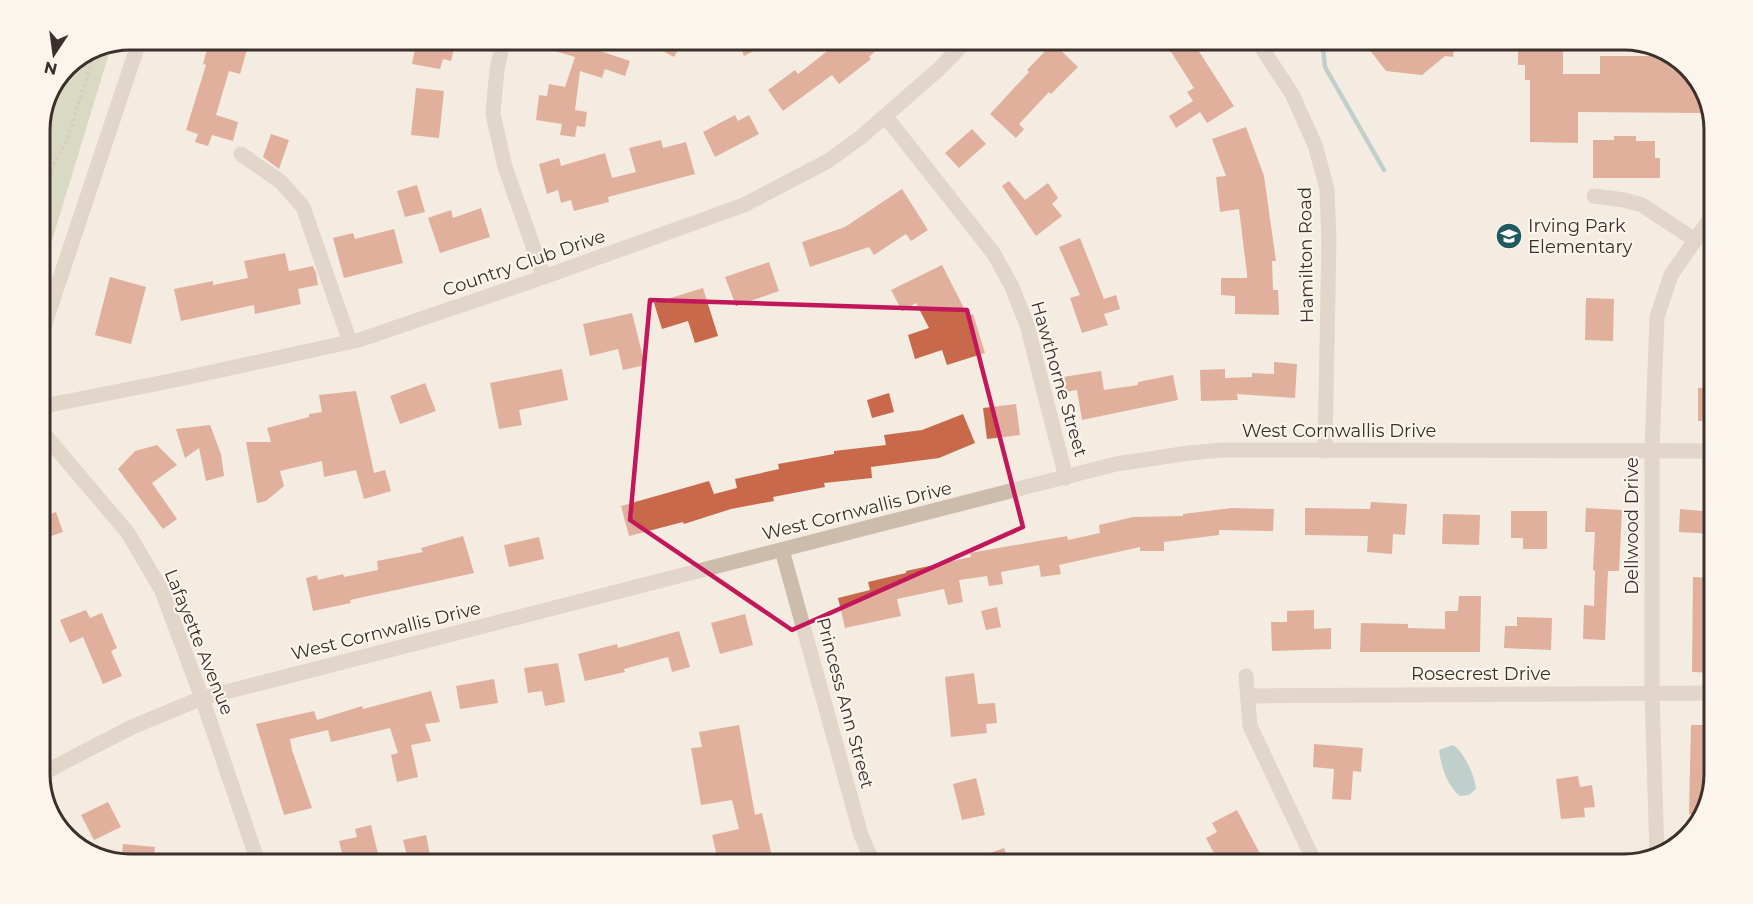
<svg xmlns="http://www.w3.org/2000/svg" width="1753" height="904" font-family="Montserrat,sans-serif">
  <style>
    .green { fill: #b8c4a0 }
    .water { fill: #7fb0b2 }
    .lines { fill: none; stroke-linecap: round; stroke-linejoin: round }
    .stream { stroke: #7fb0b2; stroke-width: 4.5 }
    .building { fill: #c8694b }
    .path { stroke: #b9a596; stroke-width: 3; stroke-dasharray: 3 3; stroke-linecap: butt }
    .minor { stroke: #cdbbac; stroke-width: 15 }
    .marked { fill: none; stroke: #c2185b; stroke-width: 4.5; stroke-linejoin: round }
    .labels { text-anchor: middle; stroke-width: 4.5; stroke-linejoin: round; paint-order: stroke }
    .poi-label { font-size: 18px; fill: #3b302b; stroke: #fbf5ee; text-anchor: start }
    .street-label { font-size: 18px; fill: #3b302b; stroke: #fbf5ee }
    .rim { fill: none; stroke: #3b302b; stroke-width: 3 }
  </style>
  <rect width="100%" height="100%" fill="#f4ebe1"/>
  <polygon class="green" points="111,47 39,283 39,124 66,65"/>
  <path class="water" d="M1453,745C1464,752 1475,776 1476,789L1469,795L1460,796C1447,786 1441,766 1439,750Z"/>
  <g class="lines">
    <polyline class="stream" points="1315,39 1323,49 1325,67 1384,170"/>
  </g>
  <g class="building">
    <polygon points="210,39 250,39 240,74 229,71 216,115 238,122 233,141 212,135 208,146 195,142 198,134 186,130 206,65 203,64"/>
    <polygon points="417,39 456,39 451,61 443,59 440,69 412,64"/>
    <polygon points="559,39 600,39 597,50 630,61 625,76 605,69 602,78 580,71 575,110 587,112 585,127 577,126 575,137 560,135 562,124 536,120 539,95 547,96 549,84 565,87 575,57 555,51"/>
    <polygon points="641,39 684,39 674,57"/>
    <polygon points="745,39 753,39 758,49 744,56 738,42"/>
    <polygon points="831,39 888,39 869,57 871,59 839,84 832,75 783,111 768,90 795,70 798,74 835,45"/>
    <polygon points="1174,39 1191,39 1234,106 1207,123 1200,112 1176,128 1169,116 1193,101 1187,92 1194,88 1166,44"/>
    <polygon points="1371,39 1455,39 1453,57 1445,56 1422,75 1386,71 1369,49"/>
    <polygon points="1518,39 1563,39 1563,74 1600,74 1600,56 1672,56 1698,79 1703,93 1703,113 1578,112 1578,143 1530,142 1530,80 1525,80 1525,65 1518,65"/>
    <polygon points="1053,43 1078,67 1051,94 1049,92 1019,124 1024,129 1016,138 990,114 1029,72 1027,70"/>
    <polygon points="416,88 444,91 439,138 411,135"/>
    <polygon points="735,115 738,121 749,115 759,134 715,157 703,132"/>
    <polygon points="1246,127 1264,176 1276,261 1272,261 1273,290 1278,290 1279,315 1235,314 1235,296 1221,295 1221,278 1247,278 1247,274 1239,209 1220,212 1216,177 1226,176 1212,139"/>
    <polygon points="972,129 986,144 959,168 945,153"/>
    <polygon points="271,134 289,140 279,169 263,157"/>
    <polygon points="1614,136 1636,136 1636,141 1655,141 1655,158 1660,158 1660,178 1593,178 1593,140 1614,140"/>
    <polygon points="661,140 663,148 686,142 695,174 608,197 609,202 574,211 571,200 561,203 558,190 547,194 539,164 559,158 561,166 605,153 612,178 636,172 629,148"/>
    <polygon points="1009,181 1025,200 1048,183 1058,198 1052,204 1062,216 1036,236 1002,186"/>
    <polygon points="417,185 425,212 405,217 397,191"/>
    <polygon points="902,189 928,230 911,241 906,234 874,255 869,247 810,267 802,242 845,227"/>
    <polygon points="481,208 490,237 440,253 428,218 451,210 453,218"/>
    <polygon points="394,229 403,263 344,278 333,238 353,233 355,239"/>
    <polygon points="1080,238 1104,299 1116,295 1120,309 1104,314 1108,325 1082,333 1070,298 1080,295 1059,247"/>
    <polygon points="285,253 289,271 313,266 316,273 318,285 298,289 301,304 255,314 254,305 181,321 174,289 213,281 213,285 248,278 244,261"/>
    <polygon points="769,262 779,291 736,306 725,277"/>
    <polygon points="942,265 968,316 973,314 985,353 947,365 942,350 915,359 908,335 929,328 916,303 902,311 891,290"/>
    <polygon points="110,277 146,287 131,344 95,335"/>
    <polygon points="703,288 718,336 695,343 688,321 662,329 654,303"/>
    <polygon points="1586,298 1614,299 1613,341 1585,340"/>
    <polygon points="632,313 645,365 623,370 618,349 590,356 583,324"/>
    <polygon points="1274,362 1297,364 1295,398 1237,394 1238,400 1201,401 1200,370 1225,369 1225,378 1252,377 1252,373 1274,374"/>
    <polygon points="562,369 568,400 519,410 522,425 499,429 490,383"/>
    <polygon points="1101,371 1104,390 1138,385 1138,382 1173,375 1178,400 1082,420 1077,390 1065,392 1063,377"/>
    <polygon points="425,383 436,411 400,424 390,396"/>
    <rect x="1698" y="388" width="16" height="33"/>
    <polygon points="356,391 374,473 385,470 391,491 364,499 356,470 324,477 322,461 280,471 284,486 266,501 257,503 246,442 271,442 267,428 309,417 309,414 322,412 319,395"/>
    <polygon points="889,393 894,412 872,418 867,400"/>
    <polygon points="1016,404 1020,435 987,439 983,408"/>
    <polygon points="963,414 975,443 939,458 871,467 872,478 824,483 825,487 773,497 774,501 731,509 684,524 683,522 629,536 621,506 709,481 714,494 737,488 735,479 779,469 778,464 834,454 834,451 886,445 884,435 922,430"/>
    <polygon points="210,425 221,454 224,476 206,481 199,448 185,458 176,429"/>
    <polygon points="157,445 177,465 152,483 177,519 163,529 118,469 135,451"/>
    <polygon points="1371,502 1407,504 1405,535 1393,534 1392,554 1367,552 1368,536 1305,535 1305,508 1370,509"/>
    <polygon points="1232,508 1274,509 1273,531 1219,530 1219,535 1164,542 1164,551 1140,551 1140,547 1059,565 1061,574 1041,577 1039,565 1001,572 1003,584 989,586 987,576 959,580 963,602 948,605 944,589 897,599 901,616 845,628 838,598 870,590 868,582 906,573 906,571 971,557 970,553 1067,536 1068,540 1100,533 1099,525 1133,517 1183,516 1183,514"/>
    <polygon points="1586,508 1622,510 1619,571 1608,571 1605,640 1583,639 1584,605 1594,606 1595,571 1593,570 1595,532 1585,532"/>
    <polygon points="1680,509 1714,512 1714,534 1679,532"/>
    <polygon points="1511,511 1547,511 1547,549 1523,549 1523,538 1511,538"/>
    <polygon points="56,512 63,532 39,540 39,518"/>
    <polygon points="1443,514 1480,515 1479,545 1442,544"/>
    <polygon points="463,536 474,573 350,600 351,603 313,611 306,578 317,575 318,580 343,574 344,577 378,570 377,561 423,552 421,548"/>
    <polygon points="539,537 544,559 509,567 504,545"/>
    <polygon points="1693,577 1714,578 1714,673 1692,672"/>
    <polygon points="1459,596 1481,596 1480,652 1360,652 1361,623 1408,624 1408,628 1445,629 1445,611 1458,611"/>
    <polygon points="997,607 1001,627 986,630 981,611"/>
    <polygon points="86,610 90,618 102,613 117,648 111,651 122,676 103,684 83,637 70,643 60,620"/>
    <polygon points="1314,610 1314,629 1331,628 1331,649 1272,651 1271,622 1287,622 1287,611"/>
    <polygon points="745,614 753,645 720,654 711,623"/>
    <polygon points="1517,617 1552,618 1551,650 1504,648 1505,626 1517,626"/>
    <polygon points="679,631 690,667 672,672 668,657 624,669 625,672 585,681 578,654 617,644 618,648"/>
    <polygon points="558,663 565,702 545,706 542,691 528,693 524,668"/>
    <polygon points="974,673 978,704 995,703 997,723 986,724 987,733 951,737 945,677"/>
    <polygon points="494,679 498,703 460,709 456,686"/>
    <polygon points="431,691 440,722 425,724 431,741 411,745 418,777 397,782 391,755 398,753 390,728 331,742 328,730 290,739 292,750 312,808 284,815 256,724 314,711 317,720 362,706 363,709"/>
    <polygon points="739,725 755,815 762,813 774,865 719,865 712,835 739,829 732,800 701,805 691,748 702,747 699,732"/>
    <polygon points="1691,725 1714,725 1714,774 1705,814 1689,814"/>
    <polygon points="1314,744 1363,748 1361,772 1353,771 1351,800 1332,799 1334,769 1313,767"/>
    <polygon points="1578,776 1580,787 1592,785 1595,807 1584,808 1585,817 1561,819 1556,779"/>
    <polygon points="976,778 985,815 962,820 953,784"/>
    <polygon points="108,802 121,827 94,840 81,815"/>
    <polygon points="1237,810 1266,865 1220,865 1206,838 1217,832 1212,823"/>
    <polygon points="371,825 380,862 365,865 345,865 339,841 357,837 355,829"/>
    <polygon points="426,835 430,855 408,860 403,840"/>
    <polygon points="123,844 155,847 153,865 121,863"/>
    <polygon points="1004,848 1010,865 963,865 962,863"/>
  </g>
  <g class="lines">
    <polyline class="path" points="39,191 67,140 94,54"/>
    <g class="minor">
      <polyline points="504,39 497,69 493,114 505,167 544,277"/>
      <polyline points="1256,39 1292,94 1315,145 1327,189 1329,239 1325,451"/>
      <polyline points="886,117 994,254 1012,287 1027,325 1066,478"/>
      <polyline points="241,154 281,182 303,207 350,342"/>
      <polyline points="1594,196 1624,200 1642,205 1695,240"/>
      <polyline points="39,341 140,39"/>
      <polyline points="39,407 180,379 359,340 544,277 744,205 828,161 861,137 939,69 968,39"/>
      <polyline points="39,428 128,533 162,591 202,698 259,865"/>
      <polyline points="782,550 861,835 874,865"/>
      <polyline points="1246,676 1250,726 1316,865"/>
      <polyline points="1248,696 1714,693"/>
      <polyline points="39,775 132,727 202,698 1116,464 1189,453 1223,450 1714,451"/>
      <polyline points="1657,855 1652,693 1652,451 1657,317 1671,275 1714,213"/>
    </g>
  </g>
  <path d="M0 0H1753V904H0ZM650,300L967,310L1023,527L792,630L630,520Z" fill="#f4ebe1" fill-opacity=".55" fill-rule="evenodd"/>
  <path class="marked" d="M650,300L967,310L1023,527L792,630L630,520Z"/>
  <defs>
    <symbol id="school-disc" viewBox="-11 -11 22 22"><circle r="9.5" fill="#1f5a5e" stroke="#fbf5ee"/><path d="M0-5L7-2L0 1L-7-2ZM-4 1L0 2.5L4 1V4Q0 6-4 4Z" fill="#fff"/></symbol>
  </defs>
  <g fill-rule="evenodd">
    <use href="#school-disc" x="1494" y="221" width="30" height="30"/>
  </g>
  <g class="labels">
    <g class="poi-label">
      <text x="1528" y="232">Irving Park<tspan x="1528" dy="21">Elementary</tspan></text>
    </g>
    <g class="street-label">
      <text transform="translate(1306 255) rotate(-91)" y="6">Hamilton Road</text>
      <text transform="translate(524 263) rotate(-19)" y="6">Country Club Drive</text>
      <text transform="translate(1059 379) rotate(74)" y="6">Hawthorne Street</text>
      <text x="1339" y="437">West Cornwallis Drive</text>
      <text transform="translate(857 511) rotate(-14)" y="6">West Cornwallis Drive</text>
      <text transform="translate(1632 526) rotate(-90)" y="6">Dellwood Drive</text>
      <text transform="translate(386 631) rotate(-14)" y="6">West Cornwallis Drive</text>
      <text transform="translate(199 642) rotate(68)" y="6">Lafayette Avenue</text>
      <text x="1481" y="680">Rosecrest Drive</text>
      <text transform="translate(845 703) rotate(75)" y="6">Princess Ann Street</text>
    </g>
  </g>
  <path d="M0 0H1753V904H0ZM130 50H1624A80 80 0 0 1 1704 130V774A80 80 0 0 1 1624 854H130A80 80 0 0 1 50 774V130A80 80 0 0 1 130 50Z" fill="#fbf5ee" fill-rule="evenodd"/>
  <path class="rim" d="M130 50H1624A80 80 0 0 1 1704 130V774A80 80 0 0 1 1624 854H130A80 80 0 0 1 50 774V130A80 80 0 0 1 130 50Z"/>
  <g transform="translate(54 54) rotate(193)" stroke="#fbf5ee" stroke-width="4.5" paint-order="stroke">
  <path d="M0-4.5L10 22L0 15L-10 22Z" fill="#3b302b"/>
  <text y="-9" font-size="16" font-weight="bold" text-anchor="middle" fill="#3b302b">N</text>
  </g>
</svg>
